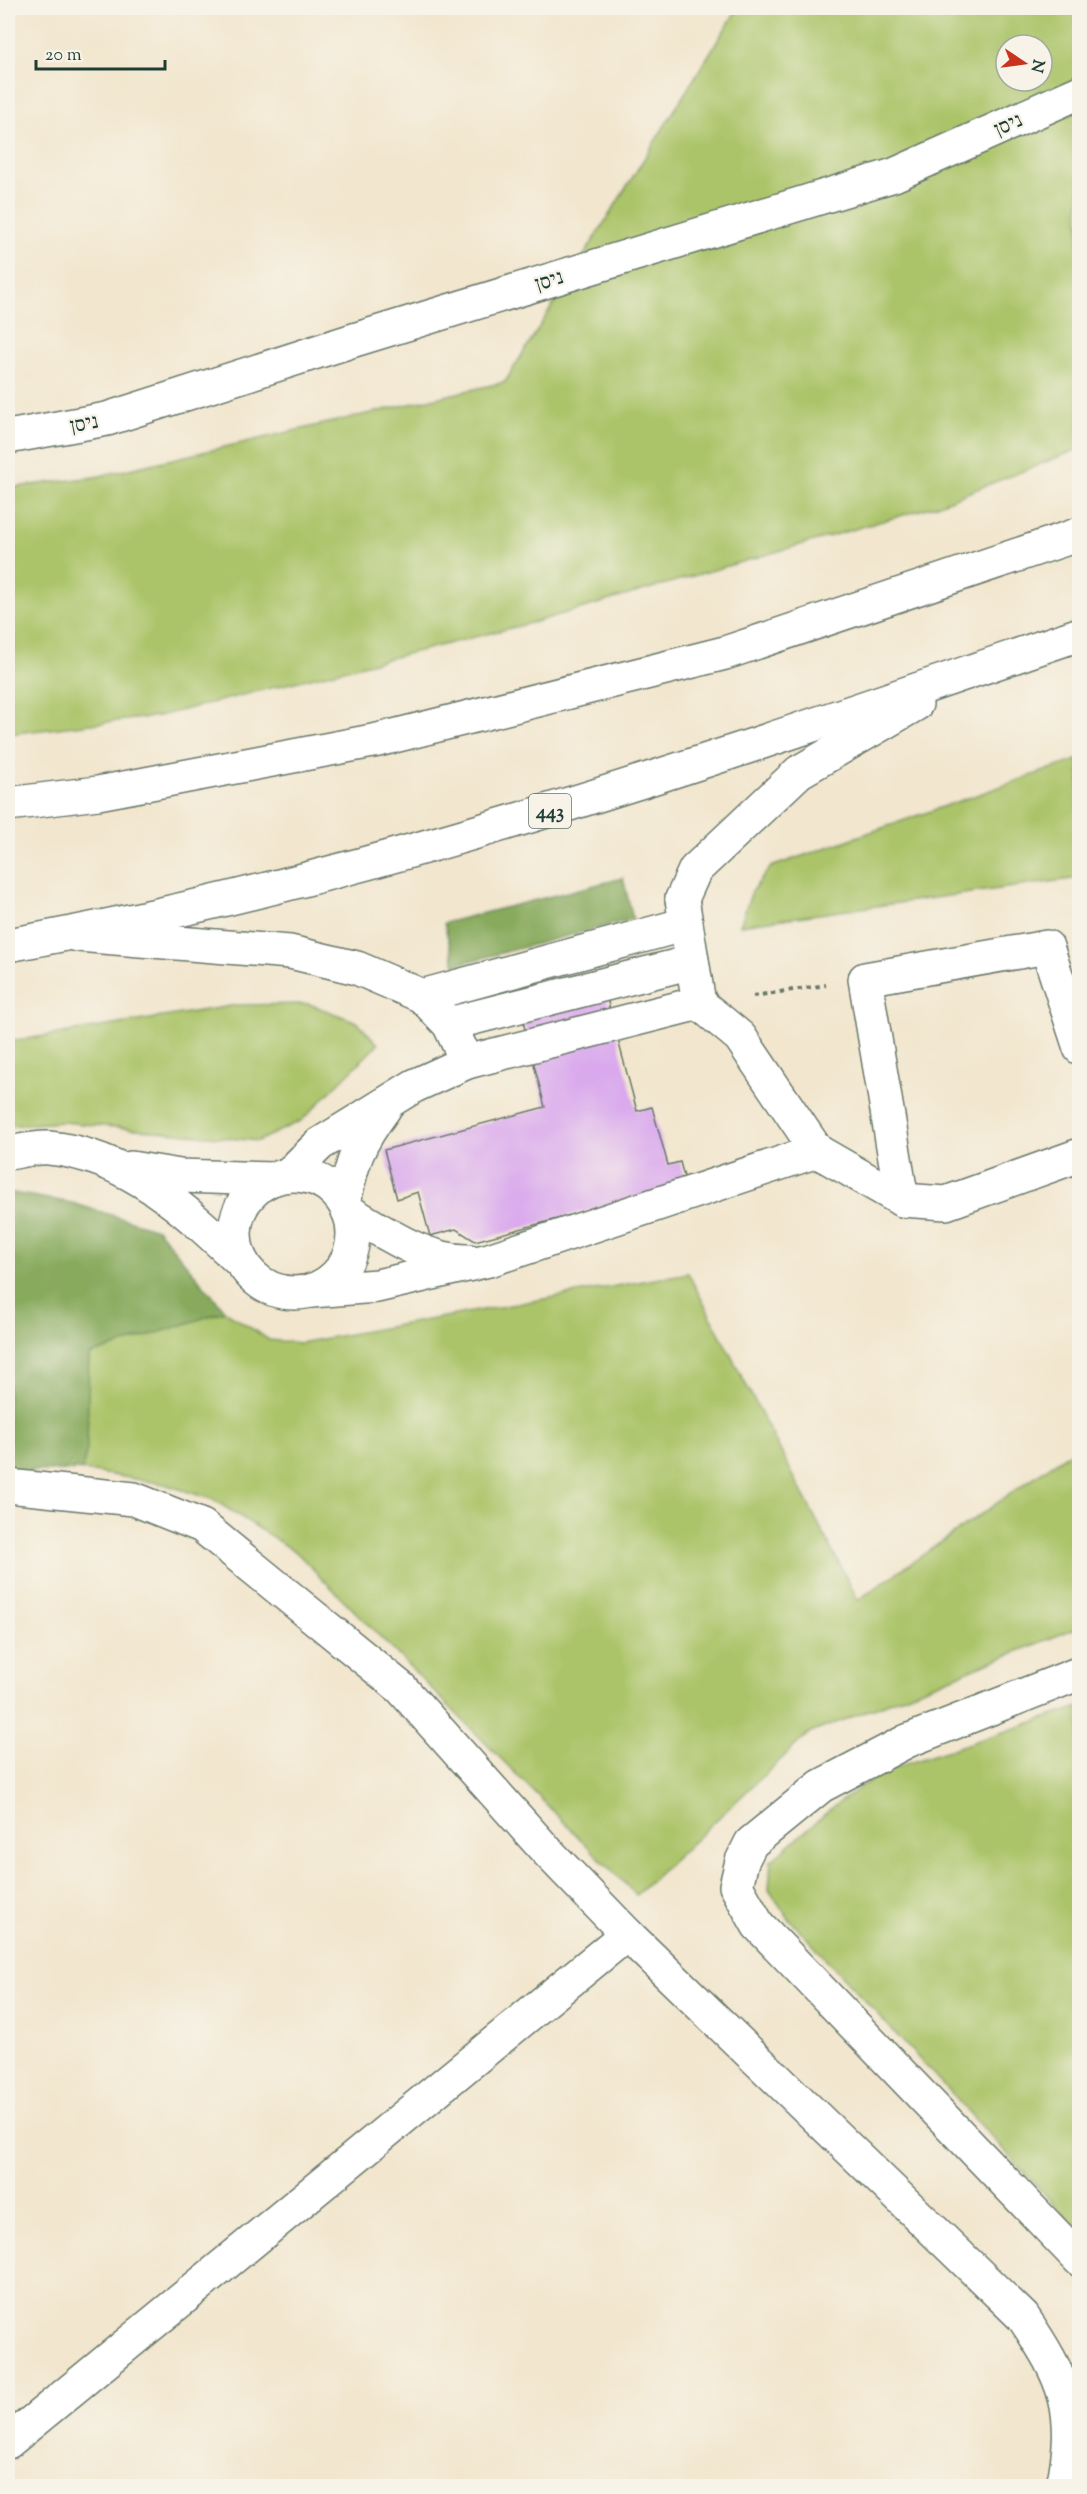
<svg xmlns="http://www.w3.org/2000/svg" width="1087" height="2494" font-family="'Sorts Mill Goudy','Frank Ruhl Libre',serif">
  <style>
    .green { fill: #abc469; stroke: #65804e; stroke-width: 1.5; fill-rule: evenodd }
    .forest { fill: #88aa5d; stroke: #547448; stroke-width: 1.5 }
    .building { fill: #d9a8ed }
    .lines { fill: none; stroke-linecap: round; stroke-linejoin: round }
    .minor-casing { stroke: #69786a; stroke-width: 36 }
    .highway-casing { stroke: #69786a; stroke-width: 36 }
    .path { stroke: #69786a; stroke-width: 4; stroke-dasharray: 4.5 4.5; stroke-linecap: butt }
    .minor { stroke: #fff; stroke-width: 33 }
    .highway { stroke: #fff; stroke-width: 33 }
    .labels { text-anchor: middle; stroke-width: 4.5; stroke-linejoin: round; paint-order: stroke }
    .shield { fill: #f7f3e8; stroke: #60746a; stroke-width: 1.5 }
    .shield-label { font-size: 20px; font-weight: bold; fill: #1f3d34 }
    .street-label { font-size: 21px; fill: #1f3d34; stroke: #f7f3e8 }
  </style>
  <rect width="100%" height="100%" fill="#f7f3e8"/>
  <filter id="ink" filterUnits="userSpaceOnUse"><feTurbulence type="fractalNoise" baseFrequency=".0167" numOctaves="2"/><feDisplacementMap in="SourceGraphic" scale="12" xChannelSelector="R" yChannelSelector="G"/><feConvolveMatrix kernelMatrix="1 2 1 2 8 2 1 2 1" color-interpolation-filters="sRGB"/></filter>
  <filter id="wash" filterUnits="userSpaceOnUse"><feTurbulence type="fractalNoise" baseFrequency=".008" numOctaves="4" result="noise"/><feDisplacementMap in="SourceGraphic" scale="24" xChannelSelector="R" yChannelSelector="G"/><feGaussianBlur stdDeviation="1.35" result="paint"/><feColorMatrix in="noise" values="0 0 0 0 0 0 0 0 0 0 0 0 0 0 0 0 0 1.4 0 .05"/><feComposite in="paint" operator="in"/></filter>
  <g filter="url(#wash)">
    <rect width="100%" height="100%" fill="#f2e6ce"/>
    <g class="green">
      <path d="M738,8H1079V449L934,506L535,622L159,716L8,734V488L95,477L505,382ZM1006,45H1042V81H1006Z"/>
      <polygon points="1079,759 1079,878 740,925 752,891 771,867"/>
      <polygon points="309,1004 357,1022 378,1044 301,1121 258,1141 63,1122 8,1126 8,1042 237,1005"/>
      <polygon points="688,1273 858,1600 1079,1446 1079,1627 808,1734 636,1895 296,1552 214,1500 164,1484 82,1470 89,1355 225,1311 269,1340 300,1343"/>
      <polygon points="1079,1707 1079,2231 789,1919 769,1890 771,1861 833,1807 882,1772"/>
    </g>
    <g class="forest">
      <polygon points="623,878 633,919 455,965 444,923"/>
      <polygon points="8,1192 72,1203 157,1229 225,1311 89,1355 87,1449 82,1470 8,1472"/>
    </g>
    <g id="blocks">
      <polygon class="building" points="605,991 637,1111 652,1107 668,1165 680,1162 686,1184 475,1241 456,1229 430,1236 418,1192 397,1199 384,1150 545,1107 521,1014"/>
    </g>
  </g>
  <g filter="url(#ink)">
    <use href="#blocks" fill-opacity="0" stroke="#69786a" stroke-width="1.5"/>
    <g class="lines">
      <defs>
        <g id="minor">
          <polyline points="8,437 107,419 354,340 894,175 1080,92"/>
          <polyline points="78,935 290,952 357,968 422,996 449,1024 467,1062 699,1003 682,899"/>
          <polyline points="422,996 686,924"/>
          <polyline points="449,1024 692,962"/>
          <polyline points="817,1151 902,1200 946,1203 1080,1155"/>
          <path d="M8,1153C21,1151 36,1147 49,1148C128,1155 188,1212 243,1264"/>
          <polyline points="131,1168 180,1176 272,1179"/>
          <polyline points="288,1175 320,1144 414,1086 467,1062"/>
          <circle cx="294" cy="1234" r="59"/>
          <polyline points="902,1200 865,979 1047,947 1080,1048"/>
          <path d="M344,1203C352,1161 358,1144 384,1109"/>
          <path d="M348,1211C384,1232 426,1262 469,1261"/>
          <polyline points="311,1291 377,1286 489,1260 817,1151 740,1037 699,1003"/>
          <path d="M8,1486L134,1499L202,1526L401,1688L544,1848L627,1934L1023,2317C1065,2379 1079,2411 1063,2486"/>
          <polyline points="1080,1673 907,1741 821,1786 751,1843 742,1861 736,1886 758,1925 1080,2260"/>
          <polyline points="8,2442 627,1934"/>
        </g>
        <g id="highway">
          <polyline points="8,804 98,793 378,740 725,653 1080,534"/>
          <polyline points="682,899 695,870 799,772 916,704"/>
          <path d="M8,945C376,879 726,755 1080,634"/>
        </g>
      </defs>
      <use href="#minor" class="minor-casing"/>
      <use href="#highway" class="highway-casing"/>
      <polyline class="path" points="753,996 826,985"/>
      <use href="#minor" class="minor"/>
      <use href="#highway" class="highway"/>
    </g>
  </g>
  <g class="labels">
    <rect class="shield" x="529" y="794" width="42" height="34" rx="4.5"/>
    <g class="shield-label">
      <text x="550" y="818">443</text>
    </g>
    <g class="street-label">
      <text transform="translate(1008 124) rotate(-24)" y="7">ניסן</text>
      <text transform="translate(549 280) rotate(-17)" y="7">ניסן</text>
      <text transform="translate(84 423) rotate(-11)" y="7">ניסן</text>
    </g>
  </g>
  <rect width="1087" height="2494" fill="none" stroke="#f7f3e8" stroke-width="30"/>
  <g transform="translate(1024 63) rotate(103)"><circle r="28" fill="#f7f3e8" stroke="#a1aaa0" stroke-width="1.5"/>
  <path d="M0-4.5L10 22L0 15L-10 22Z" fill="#c8321e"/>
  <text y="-9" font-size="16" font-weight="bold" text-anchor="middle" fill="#1f3d34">N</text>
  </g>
  <path d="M36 60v9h129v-9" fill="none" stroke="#1f3d34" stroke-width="3"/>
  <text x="45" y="60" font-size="18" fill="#1f3d34" stroke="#f7f3e8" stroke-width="4.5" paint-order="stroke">20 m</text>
</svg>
